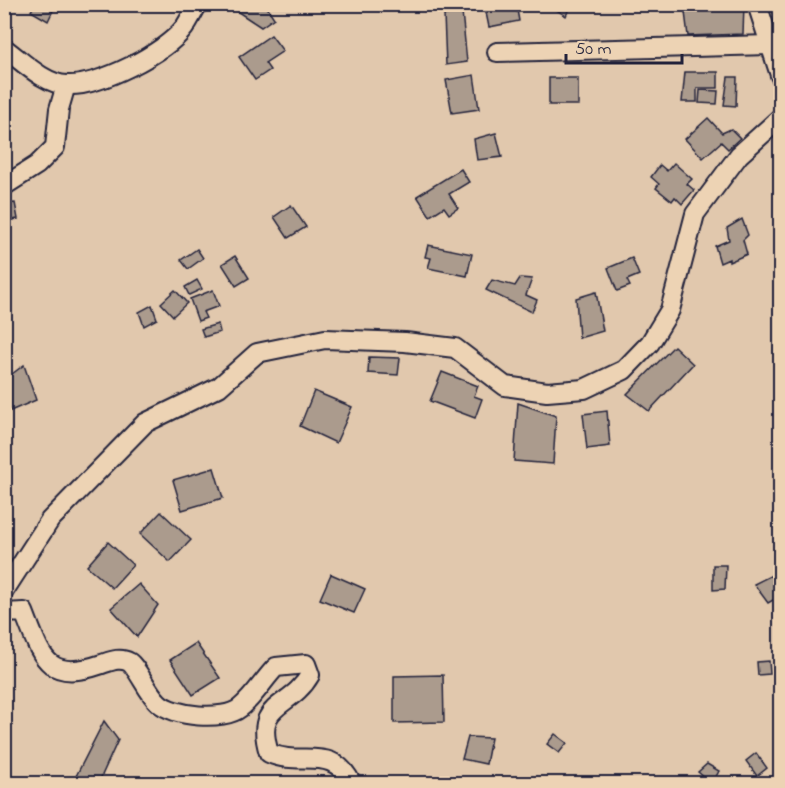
<svg xmlns="http://www.w3.org/2000/svg" width="785" height="788" font-family="'Indie Flower',sans-serif">
  <style>
    .building { fill: #ab9b8d; stroke: #22223b; stroke-width: 1.5 }
    .lines { fill: none; stroke-linecap: round; stroke-linejoin: round }
    .minor-casing { stroke: #22223b; stroke-width: 22 }
    .minor { stroke: #edd3b4; stroke-width: 18 }
  </style>
  <rect width="100%" height="100%" fill="#e1c8ad"/>
  <filter id="ink" filterUnits="userSpaceOnUse"><feTurbulence type="fractalNoise" baseFrequency=".0167" numOctaves="2"/><feDisplacementMap in="SourceGraphic" scale="12" xChannelSelector="R" yChannelSelector="G"/><feConvolveMatrix kernelMatrix="1 2 1 2 8 2 1 2 1" color-interpolation-filters="sRGB"/></filter>
  <g filter="url(#ink)">
    <g class="building">
      <polygon points="35,4 56,4 48,21 31,11"/>
      <polygon points="239,4 265,4 274,18 261,27 235,10"/>
      <polygon points="498,4 516,4 519,21 489,27 485,8"/>
      <polygon points="547,4 571,4 566,16"/>
      <polygon points="744,4 743,34 688,36 685,12 716,4"/>
      <polygon points="462,12 467,62 446,65 444,15"/>
      <polygon points="271,35 283,51 265,63 270,70 255,80 239,57"/>
      <polygon points="685,72 718,72 718,88 697,88 697,102 682,102"/>
      <polygon points="474,75 479,109 452,113 446,80"/>
      <polygon points="728,77 737,77 736,106 724,105"/>
      <rect x="549" y="78" width="29" height="27"/>
      <polygon points="700,90 718,91 717,104 699,103"/>
      <polygon points="708,118 722,133 731,129 740,138 728,149 721,142 703,158 685,139"/>
      <polygon points="496,133 502,157 477,160 474,139"/>
      <polygon points="674,163 692,179 687,184 694,190 682,204 675,197 672,201 656,188 659,184 651,177 660,165 667,171"/>
      <polygon points="461,169 469,182 449,194 458,208 449,214 444,207 430,216 417,196"/>
      <polygon points="15,203 18,219 4,221 4,204"/>
      <polygon points="291,205 306,227 288,238 274,217"/>
      <polygon points="742,219 748,235 743,240 747,254 729,262 729,259 720,263 715,246 729,240 727,228"/>
      <polygon points="428,245 472,254 467,276 428,268 431,258 425,257"/>
      <polygon points="197,249 203,258 188,269 181,260"/>
      <polygon points="235,256 249,278 236,286 222,264"/>
      <polygon points="632,258 639,275 627,280 630,286 617,291 608,268"/>
      <polygon points="520,278 532,279 526,295 537,300 532,312 486,290 492,280 515,286"/>
      <polygon points="197,280 202,289 189,295 185,287"/>
      <polygon points="175,290 187,303 173,316 161,303"/>
      <polygon points="213,290 219,306 203,312 206,318 198,321 190,299"/>
      <polygon points="596,292 603,331 579,338 576,298"/>
      <polygon points="152,305 157,319 144,326 139,312"/>
      <polygon points="218,324 220,332 204,337 201,329"/>
      <polygon points="674,346 693,364 649,411 627,394"/>
      <polygon points="369,357 400,358 398,375 368,373"/>
      <polygon points="24,365 36,400 8,412 4,403 4,380"/>
      <polygon points="442,372 478,386 474,396 482,399 475,418 430,401"/>
      <polygon points="314,391 352,407 336,443 300,426"/>
      <polygon points="518,403 556,416 553,464 514,461"/>
      <polygon points="607,411 610,446 587,449 583,414"/>
      <polygon points="214,468 223,498 182,510 173,480"/>
      <polygon points="161,512 191,540 170,562 140,534"/>
      <polygon points="108,542 133,565 112,588 87,566"/>
      <polygon points="713,565 726,565 725,589 713,590"/>
      <polygon points="331,574 365,589 354,613 320,599"/>
      <polygon points="774,574 780,583 780,596 768,603 754,584"/>
      <polygon points="139,584 158,605 137,637 111,608"/>
      <polygon points="196,643 220,678 193,695 170,660"/>
      <polygon points="769,661 770,674 758,675 757,662"/>
      <polygon points="443,675 444,722 394,723 394,676"/>
      <polygon points="104,721 118,740 98,784 72,784"/>
      <polygon points="555,734 567,743 559,753 547,744"/>
      <polygon points="468,737 491,738 486,764 462,759"/>
      <polygon points="756,753 767,768 757,776 746,761"/>
      <polygon points="707,764 719,771 712,784 698,772"/>
    </g>
    <g class="lines">
      <defs>
        <g id="minor">
          <polyline points="757,4 780,75"/>
          <path d="M4,48C22,61 44,84 67,85C98,87 165,53 184,28C189,21 193,12 198,4"/>
          <polyline points="497,52 770,45"/>
          <polyline points="4,186 37,165 55,147 59,109 66,85"/>
          <polyline points="4,591 50,520 145,423 219,387 257,353 325,339 405,342 455,348 505,386 547,392 584,389 624,370 650,343 670,310 695,214 739,155 780,118"/>
          <path d="M4,613L24,612C42,658 47,683 102,664C111,661 120,657 129,662C137,667 148,693 158,702C173,717 224,721 240,708C254,697 264,679 276,667L306,664L310,675C290,710 253,701 269,753C302,768 332,743 352,784"/>
        </g>
      </defs>
      <use href="#minor" class="minor-casing"/>
      <use href="#minor" class="minor"/>
    </g>
  </g>
  <rect width="785" height="788" fill="none" stroke="#edd3b4" stroke-width="24"/>
  <rect x="12" y="12" width="761" height="764" fill="none" stroke="#22223b" stroke-width="2" filter="url(#ink)"/>
  <path d="M566 54v9h116v-9" fill="none" stroke="#22223b" stroke-width="3"/>
  <text x="575" y="54" font-size="18" fill="#22223b" stroke="#edd3b4" stroke-width="4.5" paint-order="stroke">50 m</text>
</svg>
